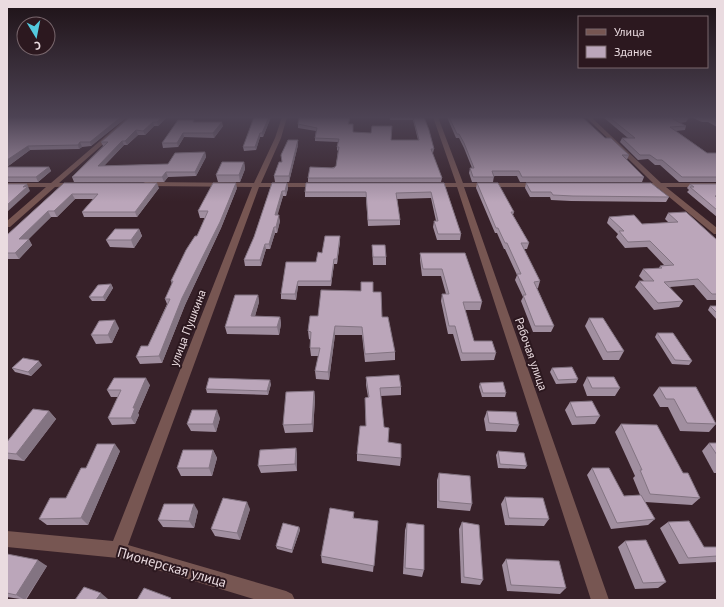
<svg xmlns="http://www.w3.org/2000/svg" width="724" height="607" font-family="'PT Sans',sans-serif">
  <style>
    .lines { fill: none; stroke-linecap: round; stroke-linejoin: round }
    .minor { fill: #775652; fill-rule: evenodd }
    .wall { fill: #a18fa0 }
    .shaded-wall { fill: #837482 }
    .building { fill: #bba6ba; stroke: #837482 }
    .labels { text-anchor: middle; stroke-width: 4; stroke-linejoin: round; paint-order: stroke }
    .street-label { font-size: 12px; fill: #eadbe0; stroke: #2c181f }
    .near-street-label { font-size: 14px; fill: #eadbe0; stroke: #2c181f }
  </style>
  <rect width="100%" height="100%" fill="#372129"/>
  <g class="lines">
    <g class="minor">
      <polygon points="128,117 134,117 59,183 75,183 77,184 77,186 55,187 10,227 7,227 7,221 46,187 7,187 7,183 51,183"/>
      <polygon points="282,117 287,117 281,138 261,183 319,183 323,185 319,187 259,187 128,545 286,591 292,594 295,600 257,600 118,558 7,547 7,531 113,541 252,187 145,186 142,184 145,182 254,183 275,138"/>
      <polygon points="433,117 438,117 463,183 539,183 543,185 539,187 464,187 609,600 591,600 457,187 431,187 427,185 431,183 456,183"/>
      <polygon points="586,117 591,117 661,183 717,183 717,187 666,187 717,228 717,234 714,234 657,187 637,186 635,185 639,183 653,183"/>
    </g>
  </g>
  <g class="wall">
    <polygon points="7,117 127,117 91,146 82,147 79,149 30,150 7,167 49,167 51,171 38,182 7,182"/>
    <polygon points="167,117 158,126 154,126 145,135 138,135 127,145 124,145 104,166 168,164 205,152 206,157 196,176 168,177 164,182 74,182 72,177 103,146 101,142"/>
    <polygon points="271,117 263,137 260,137 256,150 244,151 243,147"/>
    <polygon points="299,117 350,117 349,124 353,132 391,140 418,140 413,120 390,120 390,117 424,117 434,149 433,153 432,153 442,178 441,182 308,182 308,178 336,166 338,151 337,150 337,147 338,142 315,141 315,138 316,131 298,128 298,124"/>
    <polygon points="447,117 582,117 605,138 629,155 627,160 644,177 642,182 520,182 517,176 494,176 493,182 472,182 469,173 470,168 472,168 464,148 459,138 456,138"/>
    <polygon points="603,117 689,117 686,122 680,123 686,126 685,130 676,131 707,153 717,153 717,182 679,182 660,165 655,165 648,159 638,160 620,142 622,138 628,138"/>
    <polygon points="691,117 717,117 717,127 708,122 702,122"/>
    <polygon points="195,122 223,126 214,138 184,137 178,147 163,148 162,143"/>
    <polygon points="298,145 289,182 275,182 274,176 282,162"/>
    <polygon points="244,162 245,169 240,182 218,182 216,175"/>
    <polygon points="64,183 159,188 137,217 84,217 82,212 93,199 75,199 57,217 51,217 28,239 32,245 19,259 7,259 7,235"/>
    <polygon points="272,183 287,183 288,188 286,196 283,196 277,215 280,221 277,233 275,233 270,249 266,249 261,266 245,266 244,260 254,237"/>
    <polygon points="444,183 461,234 460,240 437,240 433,227 434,221 436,221 431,198 397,199 400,220 400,225 368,226 366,197 305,197 305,192"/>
    <polygon points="477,183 514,212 513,215 529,243 527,249 524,249 540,281 538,288 537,288 554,326 551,332 533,332 521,301 523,297 515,280 517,275 505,249 504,249 497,233 495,233 476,188"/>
    <polygon points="526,183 669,197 666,202 571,201 551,200 550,197 530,197 525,188"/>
    <polygon points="690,184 717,184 717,217 687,192 689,190 687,188"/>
    <polygon points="237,188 221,228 185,305 162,363 140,364 136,357 148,346 167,304 165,299 172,284 171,281 197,236 205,218 200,218 198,211"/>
    <polygon points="668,213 717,240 717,300 707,300 694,285 670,287 683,301 679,307 654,310 635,287 639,281 644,281 639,276 643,269 659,268 660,266 664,265 647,247 625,248 616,237 618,234 607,223 609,217 642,224 669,223 665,219"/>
    <polygon points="139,229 142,236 134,248 110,247 106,240"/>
    <polygon points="340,236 340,241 337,264 334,264 331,286 298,286 296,300 281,299 281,294 316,262 322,253"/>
    <polygon points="372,245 386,257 386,265 373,265"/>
    <polygon points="420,253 465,253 482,302 480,310 465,310 474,341 496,353 494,360 461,361 453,334 448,334 441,301 442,294 446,294 441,276 422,276 420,260"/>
    <polygon points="111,284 113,288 105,301 92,301 89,297"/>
    <polygon points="361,291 373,292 395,352 395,360 365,362 362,335 335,335 329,380 316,379 315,371 319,356 311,356 310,348 311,340 309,339 308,331 318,316"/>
    <polygon points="258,295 259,302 255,316 280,317 281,324 279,335 227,334 225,327"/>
    <polygon points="710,306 717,306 717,320 708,310"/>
    <polygon points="589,318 624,351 619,360 603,360 585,326"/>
    <polygon points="119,328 112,343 96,344 91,335"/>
    <polygon points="657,333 692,361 689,365 672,364 655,337"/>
    <polygon points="42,365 31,376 15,372 12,368"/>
    <polygon points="552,368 578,379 576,383 556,384 550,372"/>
    <polygon points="366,377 401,387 401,395 381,396 384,427 388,442 401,458 400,466 357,461 357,454 366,426 365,398 368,397 366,385"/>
    <polygon points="587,377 620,388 615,396 587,396 583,385"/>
    <polygon points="480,383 506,393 505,397 482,397 479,387"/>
    <polygon points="271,384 268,395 207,393 206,389"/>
    <polygon points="150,385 138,413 139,415 135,424 112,425 108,418 118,397 111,397 107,390"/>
    <polygon points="659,387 716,424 709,432 680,431 668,407 660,407 653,395"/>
    <polygon points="314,391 315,399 313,432 285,433 283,425"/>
    <polygon points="570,402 600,416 595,424 572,425 565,410"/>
    <polygon points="49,411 56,419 24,461 7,459 7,442"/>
    <polygon points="487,411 519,425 516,432 486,431 484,419"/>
    <polygon points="220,418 216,432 191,431 187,424"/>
    <polygon points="621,424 683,473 700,498 692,505 645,502 655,519 648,525 611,529 587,475 592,468 624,496 640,495 633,478 635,476 615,432"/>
    <polygon points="709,443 717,443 717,473 714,473 702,451"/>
    <polygon points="296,448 297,456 297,471 261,473 258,466"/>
    <polygon points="213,450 217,458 212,476 181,476 177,468"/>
    <polygon points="120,451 88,525 47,525 39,519 66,498 86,468"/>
    <polygon points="498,451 527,466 525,469 498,468 496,455"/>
    <polygon points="439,473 472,504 470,511 437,508 437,480"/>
    <polygon points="505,497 549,519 544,526 505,525 501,504"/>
    <polygon points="250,509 240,540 215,536 211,529"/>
    <polygon points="198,511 194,528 163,527 158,520"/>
    <polygon points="354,512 354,518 378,521 373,572 322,563 321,556"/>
    <polygon points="462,522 483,580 480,585 461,583 459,529"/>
    <polygon points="668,522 704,547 717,547 717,562 679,564 660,528"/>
    <polygon points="407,523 424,570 422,577 403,574 405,530"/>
    <polygon points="299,527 300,530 292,553 277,549 276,546"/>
    <polygon points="625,541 666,582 658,588 635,589 618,547"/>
    <polygon points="7,554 47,566 26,600 7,597"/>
    <polygon points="506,559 566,588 560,594 507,591 502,565"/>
  </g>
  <g class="shaded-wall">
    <polygon points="121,117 127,117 91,146 90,142"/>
    <polygon points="162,117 167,117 158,126 157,122"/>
    <polygon points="269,117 271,117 263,137 262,133"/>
    <polygon points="153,122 154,126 145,135 143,131"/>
    <polygon points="222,122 223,126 214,138 213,133"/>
    <polygon points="136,130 138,135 127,145 125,141"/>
    <polygon points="183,133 184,137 178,147 177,143"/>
    <polygon points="260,133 260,137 256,150 255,147"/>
    <polygon points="298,140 298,145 289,182 289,176"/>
    <polygon points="122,141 124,145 100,170 98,166"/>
    <polygon points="80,142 82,147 79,149 78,145"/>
    <polygon points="28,146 30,150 7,167 7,160"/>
    <polygon points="205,152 206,157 196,176 195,172"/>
    <polygon points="244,162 245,169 240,182 239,175"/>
    <polygon points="49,167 51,171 38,182 36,177"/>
    <polygon points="166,172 168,177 164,182 162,177"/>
    <polygon points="157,183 159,188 137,217 135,212"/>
    <polygon points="236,183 237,188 221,228 185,305 162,363 159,356 182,298"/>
    <polygon points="287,183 288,188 286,196 285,191"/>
    <polygon points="27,184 30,191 7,212 7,205 23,187"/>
    <polygon points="282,191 283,196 276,221 275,215"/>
    <polygon points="72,194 75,199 57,217 54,211"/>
    <polygon points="48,211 51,217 23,245 19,239"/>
    <polygon points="279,215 280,221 277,233 276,227"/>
    <polygon points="274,227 275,233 270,249 269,244"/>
    <polygon points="139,229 142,236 134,248 131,240"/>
    <polygon points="340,236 340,241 337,264 337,259"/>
    <polygon points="29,239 32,245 19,259 15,253"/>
    <polygon points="265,244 266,249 261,266 260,260"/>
    <polygon points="334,259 334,264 331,286 331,281"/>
    <polygon points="298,281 298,286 296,300 295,294"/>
    <polygon points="111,284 113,288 105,301 103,297"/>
    <polygon points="258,295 259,302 253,323 251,316"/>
    <polygon points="280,317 281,324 279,335 277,327"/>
    <polygon points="115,320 119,328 112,343 108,335"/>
    <polygon points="335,326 335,335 329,380 328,372"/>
    <polygon points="39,361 42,365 31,376 28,372"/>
    <polygon points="146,378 150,385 138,413 139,415 135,424 131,418 133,408"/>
    <polygon points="270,380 271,384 268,395 267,391"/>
    <polygon points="314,391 315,399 313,432 312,424"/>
    <polygon points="217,410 220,418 216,432 213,424"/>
    <polygon points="49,411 56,419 24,461 16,454"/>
    <polygon points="115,444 120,451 88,525 81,518"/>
    <polygon points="296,448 297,456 297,471 295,464"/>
    <polygon points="213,450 217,458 212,476 209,468"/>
    <polygon points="247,502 250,509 240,540 237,533"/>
    <polygon points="194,504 198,511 194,528 189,521"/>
    <polygon points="299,527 300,530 292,553 292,550"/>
    <polygon points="38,560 47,566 25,600 16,595"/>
    <polygon points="101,593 108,599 107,600 96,600"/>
  </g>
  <g class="building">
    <polygon points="7,117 121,117 90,142 80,142 78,145 28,146 7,160"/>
    <polygon points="130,117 162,117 157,122 153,122 143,131 136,130 125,141 122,141 98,166 168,164 175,153 205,152 195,172 166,172 162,177 72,177 108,142 101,142"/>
    <polygon points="254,117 269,117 262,133 260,133 255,147 243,147"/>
    <polygon points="299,117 350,117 348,124 353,124 353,132 371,133 372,126 392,126 391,140 419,140 413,117 424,117 429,130 434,149 431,149 442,178 308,178 310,167 334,168 336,166 339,147 337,147 339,139 315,138 317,128 298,124"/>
    <polygon points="449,117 582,117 605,138 611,138 629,155 622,155 644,177 522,177 519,171 492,171 494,177 473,177 470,168 474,168 464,143 459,134 457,134"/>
    <polygon points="609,117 689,117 688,119 673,119 686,126 670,127 707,153 717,153 717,177 682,177 662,160 657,160 650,155 640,155 622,138 635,138"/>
    <polygon points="700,117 717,117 717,122 710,118 703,118"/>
    <polygon points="178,120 194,120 193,122 222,122 213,133 183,133 177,143 162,143"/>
    <polygon points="288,140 298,140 289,176 274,176 279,162 282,162 281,155"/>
    <polygon points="222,162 244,162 239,175 216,175"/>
    <polygon points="7,167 49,167 36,177 7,177"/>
    <polygon points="64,183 157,183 135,212 82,212 98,194 72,194 54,211 48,211 19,239 29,239 15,253 7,253 7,235"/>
    <polygon points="213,183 236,183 220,222 182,298 159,356 136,357 141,346 148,346 170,299 165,299 173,281 171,281 186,250 195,236 197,236 208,211 198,211"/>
    <polygon points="272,183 287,183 285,191 282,191 275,215 279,215 276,227 274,227 269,244 265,244 260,260 244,260 254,237"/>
    <polygon points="306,183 444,183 461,234 438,234 434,221 438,221 431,192 396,193 400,220 368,220 366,192 305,192"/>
    <polygon points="477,183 498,183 514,212 511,212 529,243 521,243 540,281 534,282 554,326 535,326 523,295 526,295 517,274 521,274 507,243 505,243 498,228 496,228"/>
    <polygon points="526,183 651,183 669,197 573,196 553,195 551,192 531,192"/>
    <polygon points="7,184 27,184 23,187 28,186 7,205"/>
    <polygon points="690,184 717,184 717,196 715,196 717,197 717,210 690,187 694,187"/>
    <polygon points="686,212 717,240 717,294 712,294 698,279 664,282 683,301 658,303 639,281 654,281 643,269 662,268 660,266 674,265 650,241 628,242 619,231 624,231 609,217 634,215 642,224 678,222 668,213"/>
    <polygon points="115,229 139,229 131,240 106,240"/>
    <polygon points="325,236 340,236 337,259 334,259 331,281 298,281 295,294 281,294 286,262 316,262 318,252 322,253"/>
    <polygon points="372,245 385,245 386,257 373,257"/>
    <polygon points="420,253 465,253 482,302 463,302 474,341 492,341 496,353 462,353 455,326 449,326 442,294 449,294 442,269 423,269"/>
    <polygon points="361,282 373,282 373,292 381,292 382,317 388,317 395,352 365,354 362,327 335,326 328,372 315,371 320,348 310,348 311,332 308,331 310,316 318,316 321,290 361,291"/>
    <polygon points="111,284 103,297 89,297 98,285"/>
    <polygon points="235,295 258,295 251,316 280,317 277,327 225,327"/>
    <polygon points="710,306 717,306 717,313"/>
    <polygon points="589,318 603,318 624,351 607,352"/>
    <polygon points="115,320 108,335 91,335 99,321"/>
    <polygon points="657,333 673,333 692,361 675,360"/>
    <polygon points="23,358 39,361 28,372 12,368"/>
    <polygon points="572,367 578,379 558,380 552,368"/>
    <polygon points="399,375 401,387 380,388 384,427 389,428 388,442 401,444 401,458 357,454 360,426 366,426 365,398 369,397 366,377"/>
    <polygon points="587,377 614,377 620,388 592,388"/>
    <polygon points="114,378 146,378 133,408 135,408 131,418 108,418 121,390 107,390"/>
    <polygon points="209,378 270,380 267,391 206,389"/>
    <polygon points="503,382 506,393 483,393 480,383"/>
    <polygon points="659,387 696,387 716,424 687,423 674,399 666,399"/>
    <polygon points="314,391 312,424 283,425 286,392"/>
    <polygon points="592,401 600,416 576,417 570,402"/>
    <polygon points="33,409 49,411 16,454 7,453 7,442"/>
    <polygon points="192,410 217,410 213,424 187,424"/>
    <polygon points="487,411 516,412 519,425 489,423"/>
    <polygon points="621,424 657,425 683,473 688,473 700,498 650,494 640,470 642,470"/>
    <polygon points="709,443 717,443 717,455"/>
    <polygon points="97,444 115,444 81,518 39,519 50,498 66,498 81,468 86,468"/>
    <polygon points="296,448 295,464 258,466 260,450"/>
    <polygon points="183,450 213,450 209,468 177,468"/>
    <polygon points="498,451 524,453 527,466 500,464"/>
    <polygon points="592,468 609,468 624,496 641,495 655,519 617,523"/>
    <polygon points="439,473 470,476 472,504 439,501"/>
    <polygon points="505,497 543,498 549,519 509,518"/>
    <polygon points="223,498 247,502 237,533 211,529"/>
    <polygon points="164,504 194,504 189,521 158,520"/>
    <polygon points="330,508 354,512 353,518 378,521 374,566 321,556"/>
    <polygon points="689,521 704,547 717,547 717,556 688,558 668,522"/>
    <polygon points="462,522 479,525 483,580 464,577"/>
    <polygon points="283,523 299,527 292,550 276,546"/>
    <polygon points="407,523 424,525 424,570 405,568"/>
    <polygon points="646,540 666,582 643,583 625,541"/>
    <polygon points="7,554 38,560 16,595 7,593"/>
    <polygon points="506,559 559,561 566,588 511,585"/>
    <polygon points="84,587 101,593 96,600 75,600"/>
    <polygon points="144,588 171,598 170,600 137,600"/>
  </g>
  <linearGradient id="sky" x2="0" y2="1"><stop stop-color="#1e1217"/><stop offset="0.58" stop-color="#4d4354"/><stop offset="1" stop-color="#4d4354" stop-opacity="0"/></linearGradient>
  <rect width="724" height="202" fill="url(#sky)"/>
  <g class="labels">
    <g class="street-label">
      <text transform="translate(188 328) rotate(-69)" y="4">улица Пушкина</text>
      <text transform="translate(531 354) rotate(71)" y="4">Рабочая улица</text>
    </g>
    <g class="near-street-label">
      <text transform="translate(172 567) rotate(16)" y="5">Пионерская улица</text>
    </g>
  </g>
  <rect width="724" height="607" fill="none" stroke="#eadbe0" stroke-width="16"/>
  <rect x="578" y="16" width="130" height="52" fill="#2c181f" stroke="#78666c"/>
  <rect x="586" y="29" width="20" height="6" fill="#775652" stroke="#78666c"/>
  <text x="614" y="36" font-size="12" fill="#eadbe0">Улица</text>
  <rect x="586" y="46" width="20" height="12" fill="#bba6ba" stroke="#78666c"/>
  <text x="614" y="56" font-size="12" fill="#eadbe0">Здание</text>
  <g transform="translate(36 36) rotate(170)"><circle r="19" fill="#2c181f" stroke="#78666c"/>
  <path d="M0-3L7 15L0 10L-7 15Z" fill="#54cade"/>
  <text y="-6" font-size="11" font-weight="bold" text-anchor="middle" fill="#eadbe0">С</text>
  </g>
</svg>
